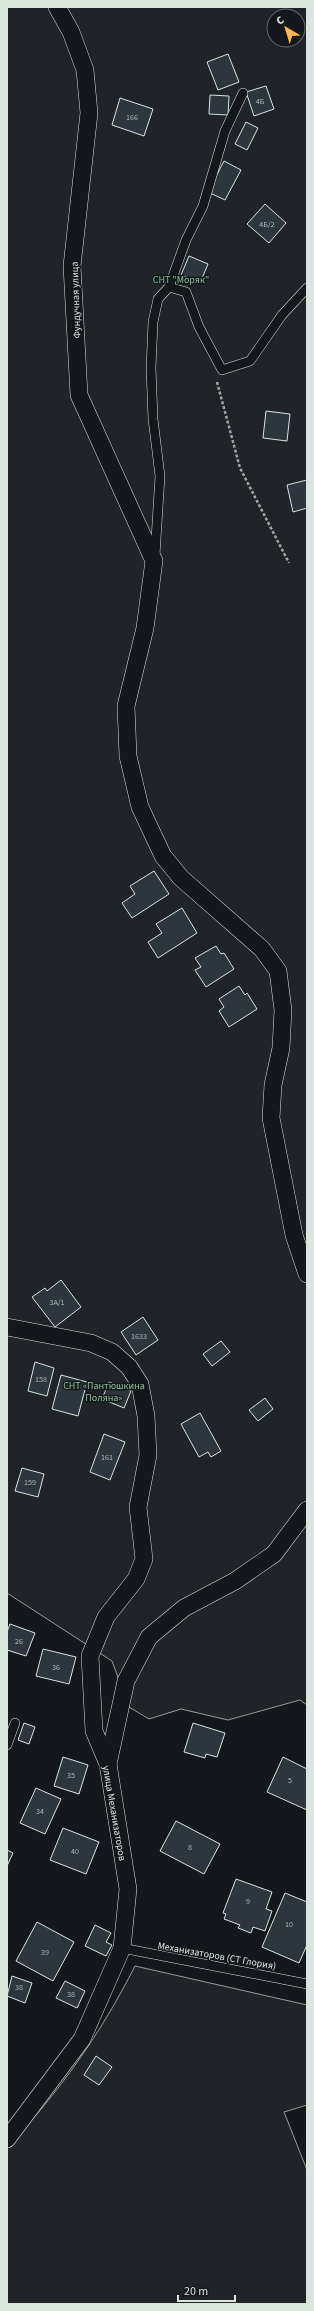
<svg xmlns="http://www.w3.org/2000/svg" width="314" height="2311" font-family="'Source Sans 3',sans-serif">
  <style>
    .green { fill: #202428; stroke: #939e99; fill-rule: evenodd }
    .building { fill: #2c363c; stroke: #d8e6dc }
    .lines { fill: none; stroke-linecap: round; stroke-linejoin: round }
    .service-casing { stroke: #d8e6dc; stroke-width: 10 }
    .minor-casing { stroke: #d8e6dc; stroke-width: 18 }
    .path { stroke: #9da8a2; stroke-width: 2.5; stroke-dasharray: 3 2; stroke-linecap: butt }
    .service { stroke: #14181c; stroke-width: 9 }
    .minor { stroke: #14181c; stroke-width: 17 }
    .labels { text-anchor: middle; stroke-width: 3; stroke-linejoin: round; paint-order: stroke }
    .number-label { font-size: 8px; fill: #adbab4 }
    .park-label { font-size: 10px; fill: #8ac095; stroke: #14181c }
    .street-label { font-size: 10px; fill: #d8e6dc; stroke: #14181c }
  </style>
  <rect width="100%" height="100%" fill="#14181c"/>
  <g class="green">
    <path d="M7,7H307V1705L300,1700L228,1720L181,1709L149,1719L129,1707L112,1661L7,1593ZM274,16H298V40H274Z"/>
    <path d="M135,1966L307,2005V2105L284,2112L307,2170V2304H7V2147C59,2093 101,2033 135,1966Z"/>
  </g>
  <g class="building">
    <polygon points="228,54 239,82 218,90 207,62"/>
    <polygon points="266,86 274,109 254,116 246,92"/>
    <polygon points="210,95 229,96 228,115 209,114"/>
    <polygon points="120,98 153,109 144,136 112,125"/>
    <polygon points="246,122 258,128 247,150 235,144"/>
    <polygon points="224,161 241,170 225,200 208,192"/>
    <polygon points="265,204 286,223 269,243 247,224"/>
    <polygon points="189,256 208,264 200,283 181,275"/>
    <polygon points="266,411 290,414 287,441 263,438"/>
    <polygon points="307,480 307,508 293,512 287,485"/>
    <polygon points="154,871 169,894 132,918 122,903 135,894 130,886"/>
    <polygon points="182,908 197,933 158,958 148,942 162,933 156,924"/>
    <polygon points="216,946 221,954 224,953 234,969 206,987 195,970 201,967 195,958"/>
    <polygon points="239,986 245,995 247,993 257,1009 229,1027 219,1011 224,1007 219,999"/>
    <polygon points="61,1280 81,1307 55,1327 32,1297 45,1288 47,1291"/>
    <polygon points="143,1317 158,1340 136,1355 121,1332"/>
    <polygon points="221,1341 230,1352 212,1366 203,1354"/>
    <polygon points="35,1362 54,1368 47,1396 28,1391"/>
    <polygon points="61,1375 87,1382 78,1416 52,1409"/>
    <polygon points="109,1382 131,1391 124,1408 102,1399"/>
    <polygon points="265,1398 273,1409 258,1421 249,1410"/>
    <polygon points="200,1413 221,1451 211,1457 208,1452 199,1457 181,1424"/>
    <polygon points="104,1434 125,1442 110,1480 90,1472"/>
    <polygon points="22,1468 44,1474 38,1497 15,1491"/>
    <polygon points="10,1624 35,1633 26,1656 7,1650 7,1632"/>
    <polygon points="43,1649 76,1657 69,1684 36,1676"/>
    <polygon points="24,1723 35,1727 29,1744 18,1740"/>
    <polygon points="193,1723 225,1733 217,1757 206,1754 205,1758 184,1752"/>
    <polygon points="63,1757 88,1765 79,1794 54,1786"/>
    <polygon points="283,1757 307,1769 307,1810 267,1792"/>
    <polygon points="36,1788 61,1799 45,1834 20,1823"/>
    <polygon points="176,1821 220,1844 204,1874 160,1851"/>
    <polygon points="63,1828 99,1842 86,1874 50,1860"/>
    <polygon points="7,1850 13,1853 7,1866"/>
    <polygon points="236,1879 272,1892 266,1909 272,1911 265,1931 253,1927 251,1933 238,1928 240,1925 224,1919 226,1914 223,1913"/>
    <polygon points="285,1893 307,1902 307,1945 299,1963 262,1947"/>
    <polygon points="37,1922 74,1942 53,1981 16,1961"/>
    <polygon points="95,1925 111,1933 106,1942 112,1945 106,1956 85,1946"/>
    <polygon points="12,1976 32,1983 25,2003 7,1996"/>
    <polygon points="65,1981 85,1991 77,2008 56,1998"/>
    <polygon points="96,2056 112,2067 99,2085 84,2075"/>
  </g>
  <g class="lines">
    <defs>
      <g id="service">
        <polyline points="169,287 186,240 203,206 225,131 243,93"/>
        <polyline points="155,555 160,476 153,419 151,368 153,322 158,299 169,287 186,292 199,327 222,370 250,361 282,315 307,288"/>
        <polyline points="7,1745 15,1723"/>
        <polyline points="122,1948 307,1984"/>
      </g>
      <g id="minor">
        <polyline points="57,7 71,32 85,70 89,113 72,266 79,395 154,561 145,628 126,706 128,756 140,807 163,856 181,878 262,949 278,971 283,1010 281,1048 273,1085 271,1118 294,1235 307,1274"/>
        <polyline points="7,1327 91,1343 112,1352 129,1367 140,1384 146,1416 148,1455 138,1507 144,1559 136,1579 106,1617 90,1656 94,1731 108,1764 128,1889 122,1948 82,2039 7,2139"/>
        <polyline points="108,1764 126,1681 149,1637 184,1608 235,1581 274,1554 307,1510"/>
      </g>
    </defs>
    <use href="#service" class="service-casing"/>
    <use href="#minor" class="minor-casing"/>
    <polyline class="path" points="217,382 240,468 289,563"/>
    <use href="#service" class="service"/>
    <use href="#minor" class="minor"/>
  </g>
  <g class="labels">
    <g class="number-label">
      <text x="260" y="104">4Б</text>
      <text x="132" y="120">166</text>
      <text x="267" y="227">4Б/2</text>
      <text x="57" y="1305">3А/1</text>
      <text x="139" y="1339">1633</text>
      <text x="41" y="1382">158</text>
      <text x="107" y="1460">161</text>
      <text x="30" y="1485">159</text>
      <text x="19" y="1644">26</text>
      <text x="56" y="1670">36</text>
      <text x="71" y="1778">35</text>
      <text x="290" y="1783">5</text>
      <text x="40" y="1814">34</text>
      <text x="190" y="1850">8</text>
      <text x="75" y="1854">40</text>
      <text x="248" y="1904">9</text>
      <text x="289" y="1927">10</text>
      <text x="45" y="1955">39</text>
      <text x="19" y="1990">38</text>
      <text x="71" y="1997">38</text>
    </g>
    <g class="park-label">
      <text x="181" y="283">СНТ "Моряк"</text>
      <text x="104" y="1389">СНТ «Пантюшкина<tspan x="104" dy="12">Поляна»</tspan></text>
    </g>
    <g class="street-label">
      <text transform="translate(75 300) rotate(-92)" y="4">Фундучная улица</text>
      <text transform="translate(115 1813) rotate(80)" y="4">улица Механизаторов</text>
      <text transform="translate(217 1955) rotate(10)" y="4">Механизаторов (СТ Глория)</text>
    </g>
  </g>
  <rect width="314" height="2311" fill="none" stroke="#d8e6dc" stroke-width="16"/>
  <g transform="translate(286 28) rotate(322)"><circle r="19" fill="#14181c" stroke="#626a69"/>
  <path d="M0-3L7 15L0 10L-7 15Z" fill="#ffb74d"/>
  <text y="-6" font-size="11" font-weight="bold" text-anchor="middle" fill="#d8e6dc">С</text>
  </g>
  <path d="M178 2295v6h57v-6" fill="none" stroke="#d8e6dc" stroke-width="2"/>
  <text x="184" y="2295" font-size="12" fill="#d8e6dc" stroke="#14181c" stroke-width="3" paint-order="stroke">20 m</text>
</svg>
